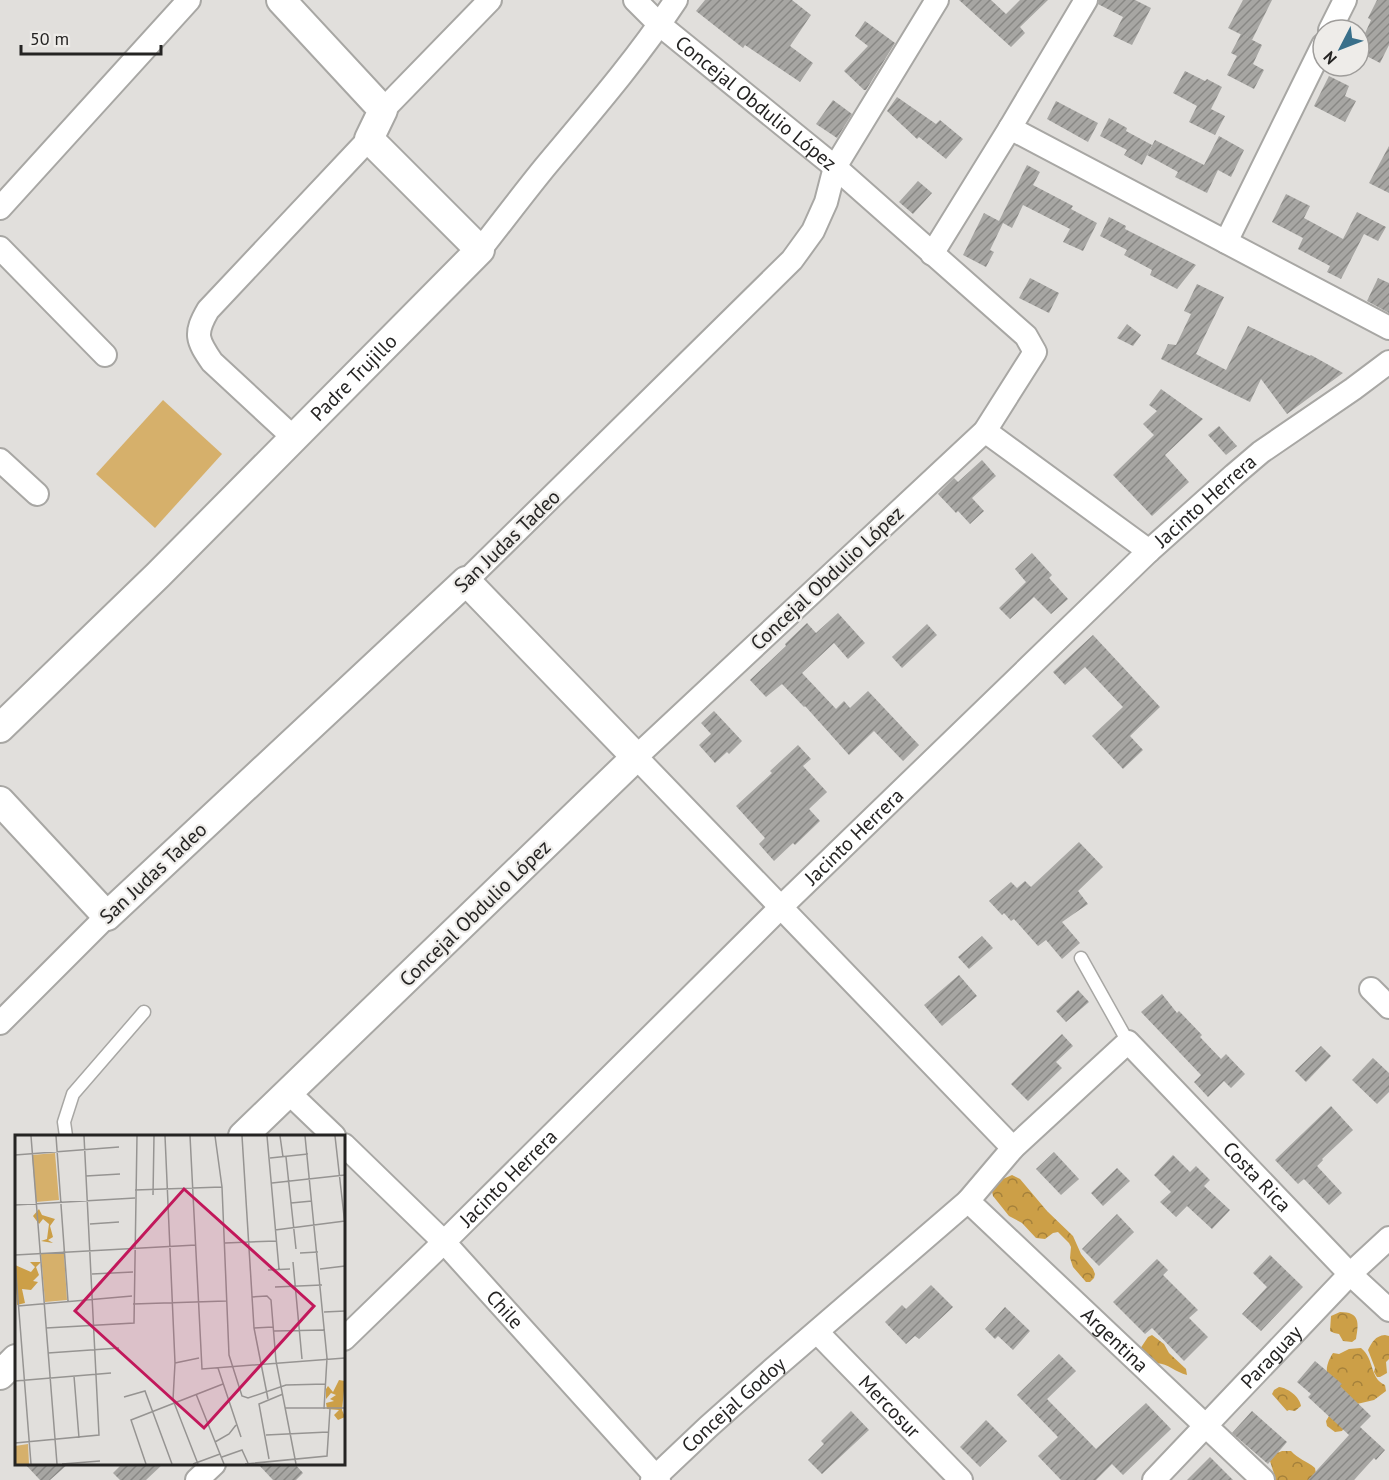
<svg xmlns="http://www.w3.org/2000/svg" width="1389" height="1480" font-family="'PT Sans',sans-serif">
  <style>
    .grass { fill: #d6b06b }
    .forest { fill: url(#forest-crowns) }
    .building { fill: url(#building-hatch) }
    .lines { fill: none; stroke-linecap: round; stroke-linejoin: round }
    .service-casing { stroke: #a8a7a4; stroke-width: 15 }
    .minor-casing { stroke: #a8a7a4; stroke-width: 26 }
    .tertiary-casing { stroke: #a8a7a4; stroke-width: 32 }
    .service { stroke: #fff; stroke-width: 12 }
    .minor { stroke: #fff; stroke-width: 22 }
    .tertiary { stroke: #fff; stroke-width: 28 }
    .labels { text-anchor: middle; stroke-width: 4.5; stroke-linejoin: round; paint-order: stroke }
    .street-label { font-size: 20px; fill: #252423; stroke: #eeece9 }
    .inset-road { fill: none; stroke: #969492; stroke-width: 1.5 }
    .view { fill: #c2185b; fill-opacity: 0.15; stroke: #c2185b; stroke-width: 3 }
    .inset-edge { fill: none; stroke: #252423; stroke-width: 3 }
  </style>
  <defs>
    <pattern id="forest-crowns" width="20" height="18" patternUnits="userSpaceOnUse" patternTransform="scale(1.5)"><rect width="20" height="18" fill="#cc9f47"/><path d="M2 6a3 3 0 1 1 6 0M12 15a3 3 0 1 1 6 0" fill="none" stroke="#a5813b"/></pattern>
    <pattern id="building-hatch" width="6" height="6" patternUnits="userSpaceOnUse" patternTransform="scale(1.5)"><rect width="6" height="6" fill="#a7a6a3"/><path d="M-1 1l2-2M0 6l6-6M5 7l2-2" fill="none" stroke="#888784"/></pattern>
  </defs>
  <rect width="100%" height="100%" fill="#e1dfdc"/>
  <polygon class="grass" points="163,400 222,454 155,528 96,474"/>
  <g class="forest">
    <polygon points="1012,1175 1020,1179 1047,1211 1073,1236 1081,1254 1093,1269 1095,1274 1094,1278 1090,1282 1086,1282 1073,1267 1070,1258 1071,1247 1069,1243 1058,1232 1053,1233 1045,1239 1036,1238 1022,1223 1009,1216 993,1196 991,1187 994,1183"/>
    <path d="M1340,1312C1360,1312 1359,1323 1356,1339L1352,1342L1343,1341L1339,1334L1334,1333L1330,1331L1331,1316Z"/>
    <path d="M1152,1335L1164,1344L1169,1353L1186,1369L1187,1375C1174,1372 1165,1360 1152,1364L1140,1349L1148,1337Z"/>
    <path d="M1385,1335L1389,1336V1359L1386,1362L1387,1373L1380,1377H1377L1374,1372L1375,1368L1368,1350C1372,1342 1375,1336 1385,1335Z"/>
    <path d="M1361,1348C1375,1359 1369,1378 1385,1385L1386,1391L1374,1400L1357,1404L1327,1373C1326,1366 1329,1359 1333,1353L1339,1354L1349,1349Z"/>
    <path d="M1279,1387C1288,1388 1300,1397 1301,1406L1295,1411L1289,1410L1287,1411L1272,1394L1274,1390Z"/>
    <polygon points="1329,1416 1344,1428 1342,1431 1335,1432 1327,1426 1326,1421"/>
    <path d="M1282,1451H1291C1298,1459 1307,1461 1315,1468L1317,1480H1276L1270,1461L1277,1453Z"/>
  </g>
  <g class="building">
    <polygon points="705,0 792,0 811,15 790,46 813,63 800,82 745,45 743,48 696,11"/>
    <polygon points="959,0 991,0 1006,14 1020,0 1048,0 1020,27 1025,33 1011,47"/>
    <polygon points="1099,0 1135,0 1151,8 1132,45 1113,36 1123,17 1098,4"/>
    <polygon points="1243,0 1272,0 1252,40 1228,28"/>
    <polygon points="1377,0 1389,0 1389,45 1380,63 1359,52 1359,47 1371,20 1368,18"/>
    <polygon points="865,21 895,43 866,90 864,90 844,71 868,46 855,36"/>
    <polygon points="1241,34 1262,45 1253,64 1264,70 1254,89 1227,75 1237,56 1231,53"/>
    <polygon points="1185,71 1205,81 1207,79 1222,87 1211,109 1225,116 1215,135 1189,122 1197,106 1173,93"/>
    <polygon points="1329,76 1349,86 1345,96 1356,101 1345,122 1314,106"/>
    <polygon points="897,97 936,124 940,120 963,139 946,159 919,137 917,139 887,111"/>
    <polygon points="833,100 852,114 837,138 816,124"/>
    <polygon points="1056,101 1098,123 1088,142 1047,119"/>
    <polygon points="1109,118 1127,128 1126,131 1152,145 1142,165 1124,155 1127,150 1100,136"/>
    <polygon points="1219,136 1244,150 1231,177 1218,170 1207,193 1175,177 1178,172 1147,155 1155,140 1204,165"/>
    <polygon points="1389,146 1389,193 1369,183"/>
    <polygon points="1027,165 1040,172 1033,185 1073,206 1071,209 1097,223 1083,251 1063,242 1070,229 1023,205 1012,228 1003,223 990,250 994,252 986,267 963,255 984,213 999,221"/>
    <polygon points="918,181 932,193 913,214 899,202"/>
    <polygon points="1286,194 1310,206 1304,218 1343,239 1357,212 1386,227 1378,241 1364,234 1341,279 1327,272 1330,266 1298,249 1303,238 1272,222"/>
    <polygon points="1109,217 1126,226 1125,229 1196,265 1177,289 1150,275 1152,270 1124,255 1127,250 1100,236"/>
    <polygon points="1030,278 1059,293 1049,313 1019,298"/>
    <polygon points="1378,278 1389,283 1389,313 1367,301"/>
    <polygon points="1197,284 1224,297 1196,354 1226,370 1248,326 1310,356 1311,355 1343,373 1287,414 1261,379 1250,402 1161,359 1168,344 1176,345 1191,314 1184,311"/>
    <polygon points="1127,324 1141,335 1133,346 1117,338"/>
    <polygon points="1161,389 1203,419 1165,455 1189,482 1152,516 1113,475 1154,435 1143,424 1157,411 1149,405"/>
    <polygon points="1219,426 1237,446 1226,455 1208,435"/>
    <polygon points="982,460 996,476 972,498 984,511 970,524 958,511 956,513 938,494 954,478 958,482"/>
    <polygon points="1032,553 1052,575 1049,578 1068,599 1051,614 1034,597 1010,619 999,608 1026,582 1015,569"/>
    <polygon points="838,613 865,643 848,659 834,643 802,673 836,709 844,701 850,708 868,691 919,745 903,761 874,731 849,755 805,706 804,707 782,684 766,697 750,680 786,646 785,644 807,623 816,633"/>
    <polygon points="927,624 937,635 902,668 892,657"/>
    <polygon points="1093,635 1160,707 1130,736 1143,750 1123,769 1092,736 1123,707 1085,667 1065,685 1053,672"/>
    <polygon points="714,711 742,741 729,754 727,752 715,763 699,745 711,734 701,723"/>
    <polygon points="798,745 811,759 803,766 827,792 809,809 820,821 795,845 793,843 774,861 759,844 765,838 736,806 772,773 770,771"/>
    <polygon points="1079,842 1103,867 1078,891 1088,904 1062,922 1080,943 1062,959 1046,940 1038,946 1014,919 1011,921 1004,913 1002,915 989,901 1011,882 1017,888 1025,881 1031,887"/>
    <polygon points="982,936 993,948 969,969 958,957"/>
    <polygon points="959,975 977,996 942,1026 924,1005"/>
    <polygon points="1078,990 1089,1002 1066,1022 1056,1011"/>
    <polygon points="1162,994 1177,1013 1179,1011 1202,1035 1200,1037 1221,1059 1226,1054 1245,1074 1231,1088 1224,1081 1208,1097 1194,1082 1201,1075 1141,1012"/>
    <polygon points="1062,1034 1073,1046 1056,1062 1062,1068 1028,1101 1011,1084"/>
    <polygon points="1321,1046 1331,1056 1306,1082 1295,1071"/>
    <polygon points="1373,1058 1389,1073 1389,1092 1377,1104 1352,1080"/>
    <polygon points="1331,1106 1353,1130 1322,1159 1323,1160 1317,1166 1342,1193 1329,1205 1304,1179 1298,1184 1275,1160"/>
    <polygon points="1054,1152 1079,1179 1061,1195 1036,1169"/>
    <polygon points="1173,1155 1190,1172 1196,1166 1210,1180 1204,1186 1230,1210 1212,1229 1187,1206 1176,1217 1160,1202 1171,1192 1154,1175"/>
    <polygon points="1117,1168 1130,1181 1103,1206 1091,1193"/>
    <polygon points="1117,1214 1134,1232 1099,1266 1082,1249"/>
    <polygon points="1270,1255 1303,1287 1261,1331 1242,1314 1267,1287 1253,1273"/>
    <polygon points="1157,1259 1168,1270 1163,1275 1198,1310 1189,1318 1208,1337 1184,1361 1152,1328 1145,1334 1113,1302"/>
    <polygon points="931,1285 953,1307 919,1339 915,1336 906,1344 885,1322 902,1305 906,1309"/>
    <polygon points="1005,1307 1030,1331 1013,1350 998,1336 995,1339 985,1329"/>
    <polygon points="1059,1354 1076,1371 1047,1399 1096,1449 1146,1403 1171,1429 1123,1475 1112,1464 1096,1480 1061,1480 1038,1456 1058,1437 1017,1395"/>
    <polygon points="1315,1361 1342,1384 1340,1386 1371,1416 1360,1427 1385,1450 1376,1460 1374,1458 1354,1480 1308,1480 1349,1435 1308,1397 1311,1394 1297,1382"/>
    <polygon points="851,1411 869,1430 822,1474 808,1460 824,1444 821,1441"/>
    <polygon points="1252,1411 1287,1442 1268,1464 1232,1433"/>
    <polygon points="986,1420 1007,1441 980,1467 960,1447"/>
    <polygon points="1210,1457 1233,1480 1187,1480"/>
    <polygon points="25,1464 68,1464 50,1480 40,1480"/>
    <polygon points="122,1464 163,1464 146,1480 120,1480 113,1473"/>
    <polygon points="258,1464 295,1464 303,1473 296,1480 273,1480"/>
  </g>
  <g class="lines">
    <defs>
      <g id="service">
        <polyline points="1081,958 1128,1042"/>
        <polyline points="66,1136 64,1122 73,1094 144,1012"/>
      </g>
      <g id="minor">
        <path id="s1" d="M635,0L660,25L835,167L1026,336L1035,352L985,431L636,757L1013,1148"/>
        <polyline points="1330,30 1345,0"/>
        <polyline points="383,110 490,0"/>
        <polyline points="1010,128 1389,328"/>
        <polyline points="0,208 189,0"/>
        <polyline points="1226,242 1323,45"/>
        <polyline points="0,248 105,355"/>
        <path d="M480,250C502,222 523,194 545,167C591,112 637,59 676,0"/>
        <polyline points="932,254 1010,128 1086,0"/>
        <polyline points="985,431 1149,551"/>
        <path d="M294,438L212,362C197,340 194,334 208,310L369,139"/>
        <polyline points="0,460 37,494"/>
        <polyline points="466,581 792,260 813,231 826,202 835,167 937,0"/>
        <polyline points="1371,989 1389,1007"/>
        <polyline points="0,1023 107,916"/>
        <polyline points="288,1092 334,1136"/>
        <path id="s2" d="M344,1145L444,1242L659,1480"/>
        <path id="s3" d="M968,1201L1263,1480"/>
        <path id="s4" d="M817,1332L961,1480"/>
        <path id="s5" d="M344,1339L444,1242L780,908L1149,551L1234,475L1261,452L1353,389L1389,362"/>
        <polyline points="197,1480 214,1464"/>
        <path id="s6" d="M652,1480L708,1427L772,1370L968,1201L1013,1148L1128,1042L1350,1274L1389,1310"/>
        <path id="s7" d="M1154,1480L1350,1274L1389,1238"/>
      </g>
      <g id="tertiary">
        <path id="s8" d="M0,728L158,575L480,250L369,139L383,110L281,0"/>
        <polyline points="0,801 107,916 466,581 636,757 243,1136"/>
        <polyline points="0,1375 16,1359"/>
      </g>
    </defs>
    <use href="#service" class="service-casing"/>
    <use href="#minor" class="minor-casing"/>
    <use href="#tertiary" class="tertiary-casing"/>
    <use href="#service" class="service"/>
    <use href="#minor" class="minor"/>
    <use href="#tertiary" class="tertiary"/>
  </g>
  <g class="labels">
    <g class="street-label">
      <text dy="7" stroke="none"><textPath href="#s1" startOffset="159">Concejal Obdulio López</textPath></text>
      <text dy="7" stroke="none"><textPath href="#s8" startOffset="498">Padre Trujillo</textPath></text>
      <text dy="7" stroke="none"><textPath href="#s5" startOffset="1202">Jacinto Herrera</textPath></text>
      <text transform="translate(507 541) rotate(-44)" y="7">San Judas Tadeo</text>
      <text transform="translate(827 578) rotate(-43)" y="7">Concejal Obdulio López</text>
      <text dy="7" stroke="none"><textPath href="#s5" startOffset="716">Jacinto Herrera</textPath></text>
      <text transform="translate(153 873) rotate(-43)" y="7">San Judas Tadeo</text>
      <text transform="translate(475 913) rotate(-44)" y="7">Concejal Obdulio López</text>
      <text dy="7" stroke="none"><textPath href="#s6" startOffset="834">Costa Rica</textPath></text>
      <text dy="7" stroke="none"><textPath href="#s5" startOffset="230">Jacinto Herrera</textPath></text>
      <text dy="7" stroke="none"><textPath href="#s2" startOffset="230">Chile</textPath></text>
      <text dy="7" stroke="none"><textPath href="#s3" startOffset="202">Argentina</textPath></text>
      <text dy="7" stroke="none"><textPath href="#s7" startOffset="170">Paraguay</textPath></text>
      <text dy="7" stroke="none"><textPath href="#s6" startOffset="111">Concejal Godoy</textPath></text>
      <text dy="7" stroke="none"><textPath href="#s4" startOffset="104">Mercosur</textPath></text>
    </g>
  </g>
  <g transform="translate(15 1135)">
    <rect width="330" height="330" fill="#e1dfdc"/>
    <path d="M24,74L27,80L40,84L35,91L38,102L33,105L38,108L26,106L32,104L34,89L28,84L24,89L18,81ZM15,127H26L21,132L24,140L18,146L23,147L16,155L7,154L10,168L2,170L0,130L16,137L20,132ZM324,245L330,246L327,275L330,282L323,285L319,280L324,275L312,274L311,268L319,266L315,264L321,260L316,258L311,264V254L313,251L318,257Z" fill="#cc9f47"/>
    <path d="M40,18L44,65L21,67L17,20ZM49,118L52,165L30,167L26,119ZM13,309L14,329H0V311Z" fill="#d6b06b"/>
    <path class="inset-road" d="M16,1L42,329M41,1L53,166M150,1L160,228L158,265L183,329M175,1L187,234L330,223M200,1L207,52L214,220L227,261L233,263L271,250L311,249M227,1L239,193L253,264M252,1L264,134M265,1L268,22M290,1L312,223L309,274M320,1L330,90M0,20L104,12M271,22L281,114M255,23L293,19M71,41L105,39M257,48L330,40M120,55L207,52M138,60L139,1M276,68L297,66M0,70L120,63M75,89L104,87M260,95L330,86M210,108L261,106M285,118L303,117M0,120L181,110M0,126L16,329M278,127L287,224M305,134L330,131M253,135L275,134M77,139L118,137M260,152L307,150M237,162L252,161L256,165L261,226L281,329M118,169L211,166M3,171L117,161M309,177L330,176M31,193L119,188L122,1M239,193L258,192M259,196L310,195M33,218L104,213M160,228L184,223M203,233L226,302M59,241L64,303M0,246L96,238M181,259L209,329M109,262L130,256L157,329M270,273H330M251,300L313,297M200,307L214,299L221,290M0,308L84,300L69,1M207,322L227,315L233,328M254,324L244,269L268,259M47,329L85,326M131,329L116,285L208,249M178,329L205,319M230,329L312,321L315,274"/>
    <path class="view" d="M169,54L299,171L189,293L60,176Z"/>
    <rect width="330" height="330" class="inset-edge"/>
  </g>
  <g transform="translate(1341 48) rotate(228)"><circle r="28" fill="#eeece9" stroke="#9e9c9a" stroke-width="1.5"/>
  <path d="M0-4.5L10 22L0 15L-10 22Z" fill="#396f8a"/>
  <text y="-9" font-size="16" font-weight="bold" text-anchor="middle" fill="#252423">N</text>
  </g>
  <path d="M21 45v9h140v-9" fill="none" stroke="#252423" stroke-width="3"/>
  <text x="30" y="45" font-size="18" fill="#252423" stroke="#eeece9" stroke-width="4.5" paint-order="stroke">50 m</text>
</svg>
